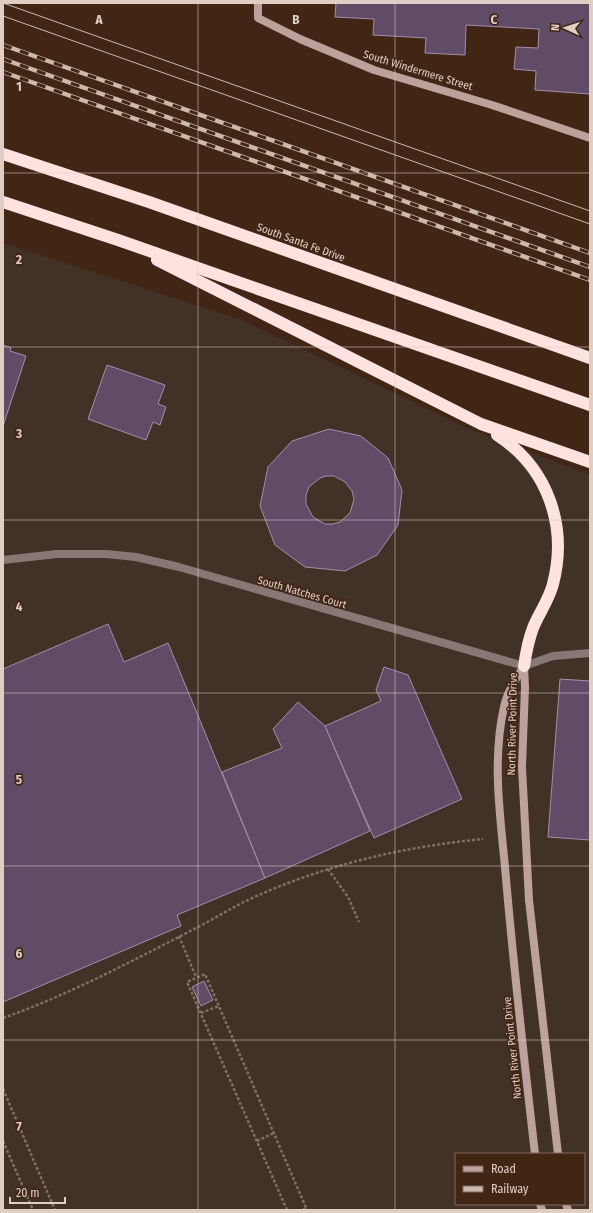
<svg xmlns="http://www.w3.org/2000/svg" width="593" height="1213" font-family="'Fira Sans Condensed',sans-serif">
  <style>
    .commercial { fill: #413126; fill-rule: evenodd }
    .building { fill: #604c66; stroke: #a58eab; fill-rule: evenodd }
    .lines { fill: none; stroke-linecap: round; stroke-linejoin: round }
    .path { stroke: #856e61; stroke-width: 2.5; stroke-dasharray: 3 2; stroke-linecap: butt }
    .street { stroke: #887775; stroke-width: 8 }
    .secondary { stroke: #bca19d; stroke-width: 8 }
    .highway { stroke: #fde3df; stroke-width: 12 }
    .tram { stroke: #ccb9ae; stroke-width: 1 }
    .rail-casing { stroke: #ccb9ae; stroke-width: 4.5 }
    .rail { stroke: #412616; stroke-width: 3; stroke-dasharray: 9; stroke-linecap: butt }
    .grid { fill: none; stroke: #e0cec4; stroke-width: 1; stroke-opacity: 0.55 }
    .labels { text-anchor: middle; stroke-width: 3.5; stroke-linejoin: round; paint-order: stroke }
    .street-label { font-size: 11px; fill: #e0cec4; stroke: #412616 }
    .grid-label { font-size: 13px; text-anchor: middle; font-weight: bold; fill: #e0cec4; stroke: #412616; stroke-width: 3.5; stroke-linejoin: round; paint-order: stroke }
  </style>
  <rect width="100%" height="100%" fill="#412616"/>
  <path class="commercial" d="M3,243L242,320L470,429L590,475V1210H3ZM456,1154H584V1204H456Z"/>
  <g class="building">
    <polygon points="336,3 590,3 590,94 535,90 536,71 514,69 516,47 538,48 539,29 466,25 465,55 425,53 426,38 373,35 374,19 335,17"/>
    <polygon points="3,345 11,348 10,351 26,356 3,426"/>
    <polygon points="107,365 165,385 158,404 166,407 160,425 153,422 146,440 88,419"/>
    <path d="M329,429L361,436L388,458L402,490L398,525L377,555L345,571L305,567L275,545L260,506L268,467L292,441ZM326,476H334L345,482L352,491L354,499L350,513L340,522L333,524H325L313,517L306,504V495L309,487L320,478Z"/>
    <polygon points="108,624 124,662 168,643 265,878 177,915 181,926 3,1002 3,669"/>
    <polygon points="384,667 408,675 462,799 374,838 325,726 381,701 376,690"/>
    <polygon points="560,679 590,681 590,840 548,837"/>
    <polygon points="298,702 325,726 370,831 265,878 222,772 282,748 273,729"/>
    <polygon points="204,981 213,1000 201,1006 192,987"/>
  </g>
  <g class="lines">
    <g class="path">
      <polyline points="328,869 348,897 359,922"/>
      <polyline points="179,936 196,977"/>
      <polyline points="201,1013 219,1006"/>
      <path d="M3,1018C71,994 136,959 200,926C217,917 233,907 250,899C324,865 402,847 483,839"/>
      <polyline points="3,1089 55,1210"/>
      <polyline points="3,1141 33,1210"/>
      <polyline points="257,1141 274,1133"/>
      <polyline points="287,1210 187,982 205,974 307,1210"/>
      <polyline points="303,1210 306,1208"/>
    </g>
    <polyline class="street" points="3,560 57,554 106,554 136,557 179,567 524,666 553,656 590,653"/>
    <g class="secondary">
      <polyline points="258,3 258,18 300,39 374,70 492,105 590,138"/>
      <path d="M524,666C516,679 507,692 504,707C492,759 500,815 505,867C513,963 524,1059 535,1154"/>
      <polyline points="524,666 525,687 522,767 529,900 558,1154"/>
      <polyline points="540,1204 542,1210"/>
      <polyline points="566,1204 568,1210"/>
    </g>
    <g class="highway">
      <polyline points="3,154 149,202 590,358"/>
      <polyline points="3,202 118,240 590,405"/>
      <polyline points="157,260 481,424 590,462"/>
      <path d="M497,435C548,468 568,526 553,584C549,600 539,613 533,628C528,641 526,653 524,666"/>
    </g>
    <g class="tram">
      <polyline points="3,3 590,211"/>
      <polyline points="3,16 590,224"/>
    </g>
    <defs>
      <g id="rail">
        <polyline points="3,45 590,253"/>
        <polyline points="3,59 590,267"/>
        <polyline points="3,72 590,280"/>
      </g>
    </defs>
    <use href="#rail" class="rail-casing"/>
    <use href="#rail" class="rail"/>
  </g>
  <path class="grid" d="M198,3V1210M395,3V1210M3,173H590M3,347H590M3,520H590M3,693H590M3,866H590M3,1040H590"/>
  <g class="labels">
    <g class="street-label">
      <text transform="translate(418 70) rotate(17)" y="4">South Windermere Street</text>
      <text transform="translate(301 242) rotate(20)" y="4">South Santa Fe Drive</text>
      <text transform="translate(302 592) rotate(16)" y="4">South Natches Court</text>
      <text transform="translate(512 724) rotate(-89)" y="4">North River Point Drive</text>
      <text transform="translate(512 1048) rotate(-96)" y="4">North River Point Drive</text>
    </g>
  </g>
  <g class="grid-label">
    <text x="99" y="24">A</text>
    <text x="296" y="24">B</text>
    <text x="494" y="24">C</text>
    <text x="19" y="91">1</text>
    <text x="19" y="264">2</text>
    <text x="19" y="438">3</text>
    <text x="19" y="611">4</text>
    <text x="19" y="784">5</text>
    <text x="19" y="958">6</text>
    <text x="19" y="1131">7</text>
  </g>
  <rect width="593" height="1213" fill="none" stroke="#e0cec4" stroke-width="8"/>
  <rect x="455" y="1153" width="130" height="52" fill="#412616" stroke="#81695c"/>
  <rect x="463" y="1166" width="20" height="6" fill="#bca19d" stroke="#81695c"/>
  <text x="491" y="1173" font-size="12" fill="#e0cec4">Road</text>
  <rect x="463" y="1186" width="20" height="6" fill="#ccb9ae" stroke="#81695c"/>
  <text x="491" y="1193" font-size="12" fill="#e0cec4">Railway</text>
  <g transform="translate(565 28) rotate(273)" stroke="#412616" stroke-width="3" paint-order="stroke">
  <path d="M0-3L7 15L0 10L-7 15Z" fill="#e0cec4"/>
  <text y="-6" font-size="11" font-weight="bold" text-anchor="middle" fill="#e0cec4">N</text>
  </g>
  <path d="M10 1197v6h55v-6" fill="none" stroke="#e0cec4" stroke-width="2"/>
  <text x="16" y="1197" font-size="12" fill="#e0cec4" stroke="#412616" stroke-width="3" paint-order="stroke">20 m</text>
</svg>
